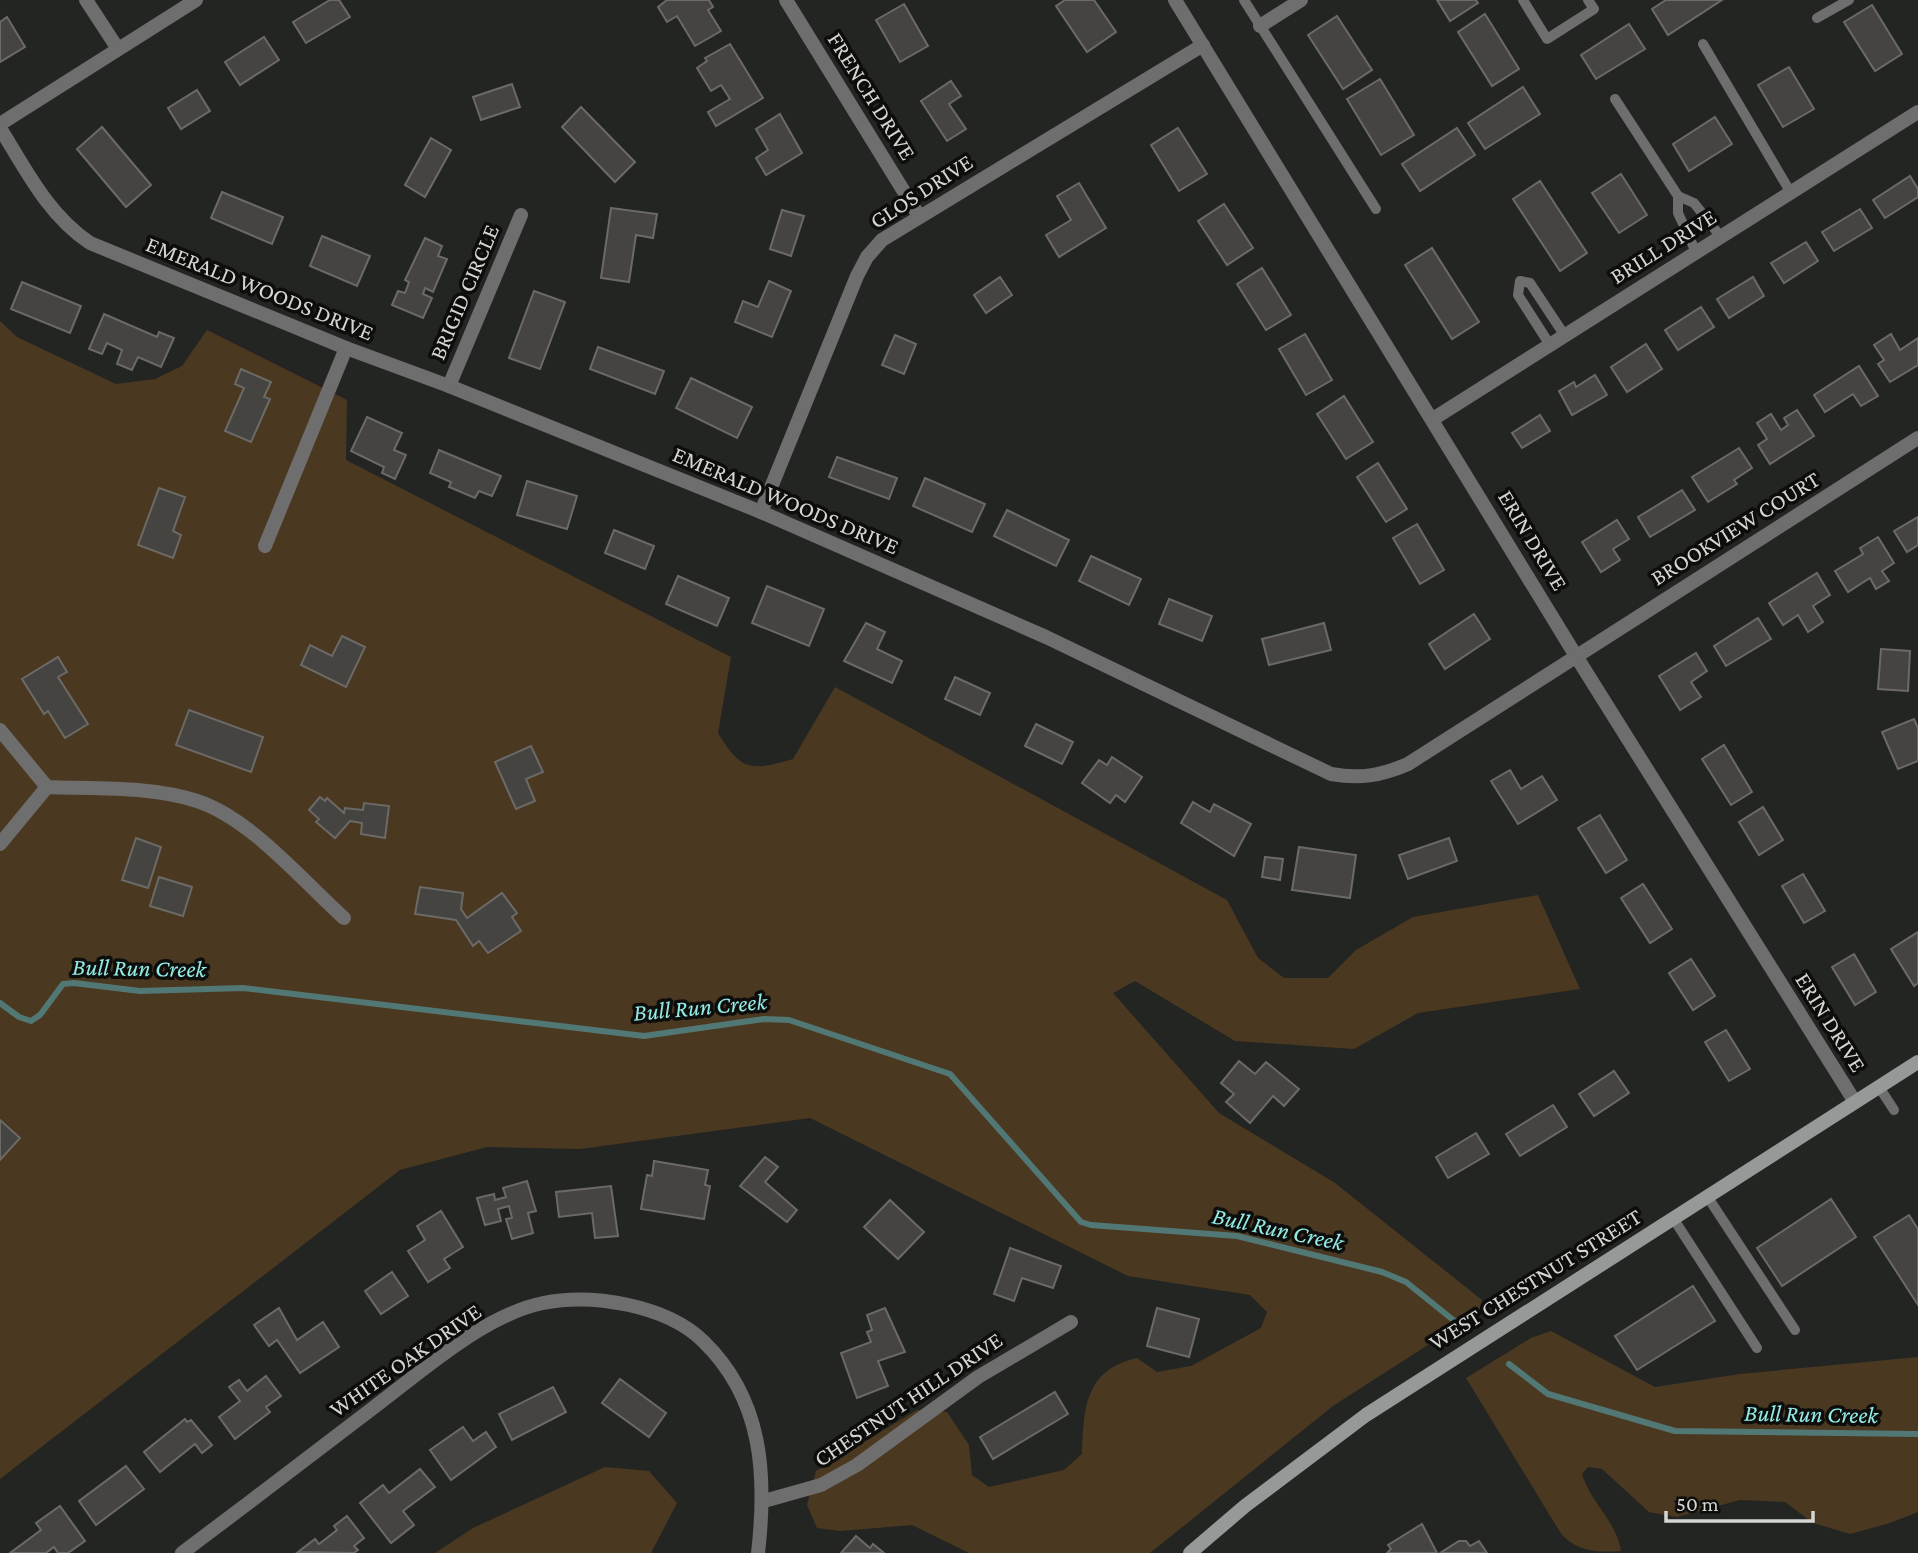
<svg xmlns="http://www.w3.org/2000/svg" width="1918" height="1553" font-family="'Crimson Pro',serif">
  <style>
    .green { fill: #4b3821 }
    .lines { fill: none; stroke-linecap: round; stroke-linejoin: round }
    .stream { stroke: #527875; stroke-width: 6 }
    .building { fill: #454441; stroke: #6b6a67; stroke-width: 2 }
    .service { stroke: #6d6e6d; stroke-width: 10 }
    .minor { stroke: #6d6e6d; stroke-width: 14 }
    .secondary { stroke: #969997; stroke-width: 14 }
    .labels { text-anchor: middle; stroke-width: 7; stroke-linejoin: round; paint-order: stroke }
    .street-label { font-size: 23px; fill: #d4d6d4; stroke: #0d0e0c }
    .water-label { font-size: 24px; font-style: italic; fill: #94ece6; stroke: #0d0e0c }
  </style>
  <rect width="100%" height="100%" fill="#232522"/>
  <g class="green">
    <path d="M0,321L17,337L116,384L155,379L182,366L207,330L347,400L346,460L731,657L718,733C742,772 751,771 793,759L835,687L1227,900L1258,958L1284,978H1328L1356,950L1413,917L1538,895L1580,989L1418,1013L1354,1049L1235,1041L1135,981L1113,993L1219,1113L1335,1183L1482,1300L1479,1312L1333,1406L1150,1553H969L912,1525L840,1531L817,1528L807,1505L816,1471L917,1410L947,1412L969,1445L972,1475L989,1487L1064,1470L1082,1454C1084,1409 1084,1370 1137,1358L1157,1372L1191,1366L1261,1328L1267,1312L1250,1295L1128,1276L810,1118L580,1149L487,1147L400,1170L0,1479Z"/>
    <path d="M1551,1331L1655,1387L1740,1374L1918,1357V1512L1890,1523L1850,1534L1813,1523L1785,1502L1740,1500L1677,1517L1649,1512L1602,1469L1588,1467L1582,1474C1590,1502 1617,1522 1621,1551C1598,1553 1574,1551 1560,1532L1466,1378L1531,1338Z"/>
    <polygon points="605,1467 649,1471 677,1503 651,1553 435,1553 473,1528"/>
  </g>
  <g class="lines">
    <g class="stream">
      <polyline points="0,1003 19,1017 31,1021 40,1015 63,984 74,983 140,991 243,988 644,1036 764,1019 789,1020 950,1074 1081,1222 1091,1225 1237,1236 1382,1272 1406,1282 1457,1323"/>
      <polyline points="1509,1364 1548,1394 1675,1431 1918,1434"/>
    </g>
  </g>
  <g class="building">
    <polygon points="330,0 339,0 350,17 306,43 293,22"/>
    <polygon points="709,0 713,7 708,10 721,31 695,46 677,16 667,22 658,7 667,0"/>
    <polygon points="1065,0 1094,0 1116,32 1087,52 1056,6"/>
    <polygon points="1437,0 1476,0 1478,3 1450,21"/>
    <polygon points="1666,0 1722,0 1668,35 1652,9"/>
    <polygon points="904,4 928,46 900,62 876,20"/>
    <polygon points="1872,5 1902,54 1875,71 1844,22"/>
    <polygon points="1485,14 1519,69 1492,86 1458,32"/>
    <polygon points="1337,16 1372,70 1343,89 1308,35"/>
    <polygon points="7,17 25,47 0,62 0,22"/>
    <polygon points="1629,24 1645,49 1596,79 1581,55"/>
    <polygon points="264,37 279,60 240,85 225,62"/>
    <polygon points="730,44 763,98 716,126 708,112 730,99 721,85 711,91 697,68 707,61 705,58"/>
    <polygon points="1789,67 1814,109 1783,127 1758,85"/>
    <polygon points="1380,79 1414,135 1381,155 1347,99"/>
    <polygon points="951,81 961,96 949,104 966,129 947,141 921,101"/>
    <polygon points="512,84 520,107 481,120 473,97"/>
    <polygon points="1523,87 1540,114 1485,149 1468,123"/>
    <polygon points="197,90 210,111 181,129 168,108"/>
    <polygon points="581,107 635,162 615,182 562,127"/>
    <polygon points="780,114 802,153 766,175 756,158 768,150 756,129"/>
    <polygon points="1715,117 1732,144 1689,171 1673,144"/>
    <polygon points="102,127 151,185 126,207 77,149"/>
    <polygon points="1178,128 1207,174 1179,191 1151,145"/>
    <polygon points="1457,128 1475,155 1420,191 1402,164"/>
    <polygon points="431,138 451,150 425,197 405,185"/>
    <polygon points="1621,174 1647,215 1619,233 1592,193"/>
    <polygon points="1910,176 1918,189 1918,197 1885,218 1873,200"/>
    <polygon points="1540,181 1587,253 1560,271 1513,199"/>
    <polygon points="1079,183 1106,228 1059,257 1046,235 1071,220 1057,196"/>
    <polygon points="222,192 283,217 272,244 211,218"/>
    <polygon points="1224,204 1253,248 1227,265 1198,221"/>
    <polygon points="611,208 657,214 653,238 636,235 629,282 601,278"/>
    <polygon points="1860,209 1872,228 1834,251 1822,232"/>
    <polygon points="782,210 804,216 791,256 770,249"/>
    <polygon points="322,236 370,256 357,286 310,266"/>
    <polygon points="425,238 442,246 438,256 447,259 433,292 425,288 423,294 432,298 423,318 392,305 398,291 405,293 409,282 405,280"/>
    <polygon points="1806,242 1818,261 1784,283 1771,263"/>
    <polygon points="1432,248 1479,322 1452,339 1405,265"/>
    <polygon points="1262,268 1291,315 1266,330 1237,284"/>
    <polygon points="1000,277 1012,295 986,313 974,295"/>
    <polygon points="1753,277 1764,296 1729,318 1717,299"/>
    <polygon points="769,281 791,291 772,337 735,322 743,301 758,307"/>
    <polygon points="22,282 81,306 70,333 11,309"/>
    <polygon points="534,291 565,302 540,369 509,358"/>
    <polygon points="1701,307 1714,327 1678,350 1665,330"/>
    <polygon points="104,314 157,337 159,332 174,338 161,367 138,357 132,370 117,364 122,350 107,343 102,354 89,349"/>
    <polygon points="1305,334 1332,380 1306,395 1279,349"/>
    <polygon points="1891,334 1900,350 1918,338 1918,365 1890,382 1878,364 1884,360 1874,345"/>
    <polygon points="895,335 916,344 904,374 882,365"/>
    <polygon points="1646,344 1662,369 1627,392 1611,367"/>
    <polygon points="598,347 664,371 655,394 590,369"/>
    <polygon points="1859,366 1878,396 1861,406 1853,394 1825,412 1814,395"/>
    <polygon points="241,369 271,382 264,397 270,399 251,442 225,431 244,388 235,384"/>
    <polygon points="1595,375 1607,395 1572,415 1559,391 1574,382 1576,387"/>
    <polygon points="691,378 752,407 737,438 676,408"/>
    <polygon points="1344,396 1373,442 1346,459 1317,414"/>
    <polygon points="1797,410 1814,436 1770,464 1758,445 1767,439 1757,423 1771,414 1781,430 1788,425 1784,418"/>
    <polygon points="1540,415 1550,431 1522,448 1512,433"/>
    <polygon points="367,417 402,433 394,450 406,455 395,479 382,473 384,467 351,451"/>
    <polygon points="1739,448 1752,468 1734,480 1737,484 1708,502 1692,477"/>
    <polygon points="439,450 501,476 492,496 479,491 475,498 449,487 451,482 430,473"/>
    <polygon points="837,457 897,478 889,499 829,477"/>
    <polygon points="1378,463 1407,509 1386,522 1357,477"/>
    <polygon points="925,478 985,504 972,532 913,506"/>
    <polygon points="527,481 577,496 567,529 517,515"/>
    <polygon points="159,488 185,497 173,531 181,535 173,558 138,545"/>
    <polygon points="1682,490 1695,510 1650,537 1638,517"/>
    <polygon points="1007,510 1069,540 1056,566 994,536"/>
    <polygon points="1918,517 1918,545 1907,552 1894,531"/>
    <polygon points="1617,520 1629,539 1613,549 1620,560 1601,572 1582,542"/>
    <polygon points="1417,524 1444,570 1420,584 1393,538"/>
    <polygon points="614,530 654,546 645,569 605,553"/>
    <polygon points="1878,537 1894,563 1882,571 1889,581 1876,589 1870,578 1848,592 1835,571 1863,554 1860,548"/>
    <polygon points="1091,556 1141,579 1129,605 1079,581"/>
    <polygon points="1817,573 1830,595 1813,606 1823,622 1808,632 1798,615 1783,625 1769,603"/>
    <polygon points="678,576 729,598 717,626 666,604"/>
    <polygon points="767,586 824,609 809,646 752,623"/>
    <polygon points="1169,599 1212,616 1202,641 1159,624"/>
    <polygon points="1474,614 1490,639 1445,669 1429,644"/>
    <polygon points="1758,618 1771,639 1726,666 1714,646"/>
    <polygon points="866,623 885,632 877,649 902,661 892,683 844,661"/>
    <polygon points="1324,623 1331,650 1269,665 1262,639"/>
    <polygon points="342,636 365,647 346,687 301,665 310,645 332,656"/>
    <polygon points="1881,649 1910,651 1908,691 1878,689"/>
    <polygon points="1696,653 1707,671 1691,682 1701,697 1680,710 1659,676"/>
    <polygon points="58,657 67,672 58,677 88,724 65,738 48,711 44,714 22,679"/>
    <polygon points="955,677 990,693 980,715 945,699"/>
    <polygon points="189,710 263,737 251,772 176,745"/>
    <polygon points="1914,719 1918,728 1918,761 1898,769 1882,732"/>
    <polygon points="1036,724 1073,742 1062,764 1025,746"/>
    <polygon points="1724,745 1752,792 1731,805 1702,759"/>
    <polygon points="531,746 543,772 526,779 535,801 516,809 495,762"/>
    <polygon points="1112,757 1142,777 1125,802 1116,795 1110,803 1082,783 1099,760 1107,765"/>
    <polygon points="1510,770 1521,789 1542,776 1557,800 1518,824 1491,781"/>
    <polygon points="320,797 325,801 327,798 344,813 345,808 363,810 364,803 389,806 385,838 361,834 362,823 350,821 335,838 316,822 319,819 309,810"/>
    <polygon points="1193,802 1210,812 1214,804 1251,824 1234,856 1181,823"/>
    <polygon points="1763,807 1783,840 1759,855 1739,822"/>
    <polygon points="1600,815 1627,860 1606,873 1578,828"/>
    <polygon points="136,838 161,847 148,888 122,880"/>
    <polygon points="1449,838 1457,861 1408,879 1399,855"/>
    <polygon points="1299,847 1356,855 1350,898 1292,890"/>
    <polygon points="1265,857 1283,859 1280,880 1262,877"/>
    <polygon points="1803,874 1825,911 1804,923 1782,886"/>
    <polygon points="159,877 192,887 183,916 150,906"/>
    <polygon points="1643,884 1672,929 1650,943 1621,898"/>
    <polygon points="420,887 463,893 461,909 467,918 502,893 517,913 512,917 521,931 488,953 479,941 473,946 456,920 415,914"/>
    <polygon points="1918,932 1918,983 1914,986 1891,949"/>
    <polygon points="1854,954 1876,992 1855,1005 1832,967"/>
    <polygon points="1691,959 1715,996 1693,1010 1669,973"/>
    <polygon points="1726,1030 1750,1069 1729,1081 1705,1042"/>
    <polygon points="1239,1061 1255,1074 1266,1062 1299,1089 1284,1106 1273,1096 1250,1123 1226,1102 1234,1094 1221,1083"/>
    <polygon points="1614,1071 1629,1093 1594,1116 1579,1094"/>
    <polygon points="1553,1105 1567,1127 1520,1156 1506,1134"/>
    <polygon points="0,1120 20,1138 0,1160"/>
    <polygon points="1476,1133 1489,1154 1448,1178 1436,1157"/>
    <polygon points="765,1157 778,1167 765,1182 797,1210 787,1222 740,1186"/>
    <polygon points="654,1161 708,1170 705,1185 710,1186 704,1219 641,1209 647,1175 652,1176"/>
    <polygon points="527,1181 536,1211 528,1213 533,1233 512,1239 506,1219 512,1218 509,1206 498,1209 501,1221 485,1225 477,1198 494,1194 495,1200 506,1197 503,1188"/>
    <polygon points="611,1186 618,1236 595,1238 592,1213 559,1217 556,1192"/>
    <polygon points="1831,1199 1856,1237 1782,1286 1757,1248"/>
    <polygon points="890,1200 924,1232 898,1259 864,1227"/>
    <polygon points="441,1211 463,1247 444,1259 450,1268 428,1282 408,1251 425,1240 417,1226"/>
    <polygon points="1909,1215 1918,1229 1918,1305 1874,1237"/>
    <polygon points="1010,1248 1061,1266 1053,1288 1022,1278 1014,1301 994,1294"/>
    <polygon points="392,1272 408,1296 381,1314 365,1291"/>
    <polygon points="1693,1286 1715,1321 1637,1370 1615,1336"/>
    <polygon points="279,1308 297,1340 323,1322 339,1347 300,1373 277,1340 269,1346 254,1325"/>
    <polygon points="885,1308 905,1352 878,1361 888,1386 857,1398 841,1353 871,1342 867,1332 872,1330 867,1315"/>
    <polygon points="1157,1308 1199,1319 1189,1357 1147,1346"/>
    <polygon points="266,1376 281,1396 266,1407 270,1412 235,1439 219,1417 240,1401 229,1387 239,1380 247,1391"/>
    <polygon points="620,1379 666,1413 649,1437 602,1403"/>
    <polygon points="553,1387 566,1412 512,1440 499,1414"/>
    <polygon points="1055,1392 1068,1414 993,1459 980,1437"/>
    <polygon points="185,1419 187,1422 191,1420 212,1445 202,1453 195,1444 160,1472 144,1452"/>
    <polygon points="463,1427 473,1441 486,1432 496,1447 451,1480 430,1450"/>
    <polygon points="126,1466 144,1489 96,1525 79,1501"/>
    <polygon points="420,1469 435,1487 403,1511 414,1525 391,1543 360,1503 383,1485 389,1493"/>
    <polygon points="60,1506 85,1541 68,1553 58,1553 54,1547 46,1553 10,1553 41,1530 36,1523"/>
    <polygon points="347,1516 364,1538 354,1546 358,1550 354,1553 298,1552 315,1539 319,1544 337,1530 334,1526"/>
    <polygon points="1422,1524 1437,1553 1387,1553 1391,1549 1388,1545"/>
    <polygon points="856,1536 870,1548 873,1544 884,1553 841,1553"/>
    <polygon points="1459,1541 1466,1541 1470,1546 1479,1541 1487,1553 1440,1553"/>
  </g>
  <g class="lines">
    <g class="service">
      <polyline points="1244,0 1376,209"/>
      <polyline points="1523,0 1547,39 1594,9 1588,0"/>
      <polyline points="1817,18 1849,0"/>
      <polyline points="1703,44 1791,193"/>
      <polyline points="1615,99 1678,196 1678,213 1696,252"/>
      <polyline points="1678,196 1694,203 1721,237"/>
      <polyline points="1550,345 1518,295 1520,281 1530,283 1565,336"/>
      <polyline points="1879,1087 1894,1110"/>
      <polyline points="1707,1196 1795,1330"/>
      <polyline points="1673,1218 1757,1348"/>
    </g>
    <g class="minor">
      <polyline points="86,0 118,49"/>
      <polyline points="786,0 919,216"/>
      <polyline points="1175,0 1576,656 1855,1102"/>
      <polyline points="1260,26 1301,0"/>
      <polyline points="0,124 196,0"/>
      <path d="M0,128C26,170 48,215 90,243L346,348L449,386L761,512L1046,637L1331,774C1360,779 1380,776 1408,764L1918,438"/>
      <polyline points="449,386 521,215"/>
      <polyline points="1433,419 1918,112"/>
      <polyline points="761,512 857,276 867,257 882,240 1203,45"/>
      <polyline points="265,546 346,348"/>
      <path d="M0,730L47,787C95,789 151,786 197,801C250,818 303,881 344,918"/>
      <polyline points="0,844 47,787"/>
      <polyline points="764,1501 821,1485 857,1465 978,1377 1071,1322"/>
      <path d="M182,1553C246,1505 309,1457 373,1408C421,1372 484,1315 543,1303C592,1293 666,1305 703,1341C763,1399 767,1475 758,1553"/>
    </g>
    <polyline class="secondary" points="1190,1553 1245,1506 1366,1415 1918,1062"/>
  </g>
  <g class="labels">
    <g class="street-label">
      <text transform="translate(872 96) rotate(58)" y="8">FRENCH DRIVE</text>
      <text transform="translate(921 191) rotate(-33)" y="8">GLOS DRIVE</text>
      <text transform="translate(1663 246) rotate(-32)" y="8">BRILL DRIVE</text>
      <text transform="translate(260 288) rotate(22)" y="8">EMERALD WOODS DRIVE</text>
      <text transform="translate(464 292) rotate(-67)" y="8">BRIGID CIRCLE</text>
      <text transform="translate(786 500) rotate(23)" y="8">EMERALD WOODS DRIVE</text>
      <text transform="translate(1735 528) rotate(-32)" y="8">BROOKVIEW COURT</text>
      <text transform="translate(1533 540) rotate(59)" y="8">ERIN DRIVE</text>
      <text transform="translate(1831 1022) rotate(58)" y="8">ERIN DRIVE</text>
      <text transform="translate(1535 1279) rotate(-32)" y="8">WEST CHESTNUT STREET</text>
      <text transform="translate(405 1360) rotate(-35)" y="8">WHITE OAK DRIVE</text>
      <text transform="translate(908 1399) rotate(-34)" y="8">CHESTNUT HILL DRIVE</text>
    </g>
    <g class="water-label">
      <text transform="translate(139 968) rotate(1)" y="8">Bull Run Creek</text>
      <text transform="translate(700 1007) rotate(-5)" y="8">Bull Run Creek</text>
      <text transform="translate(1278 1229) rotate(12)" y="8">Bull Run Creek</text>
      <text transform="translate(1811 1414) rotate(1)" y="8">Bull Run Creek</text>
    </g>
  </g>
  <path d="M1666 1511v10h147v-10" fill="none" stroke="#d4d6d4" stroke-width="3.5"/>
  <text x="1676" y="1511" font-size="21" fill="#d4d6d4" stroke="#0d0e0c" stroke-width="5" paint-order="stroke">50 m</text>
</svg>
